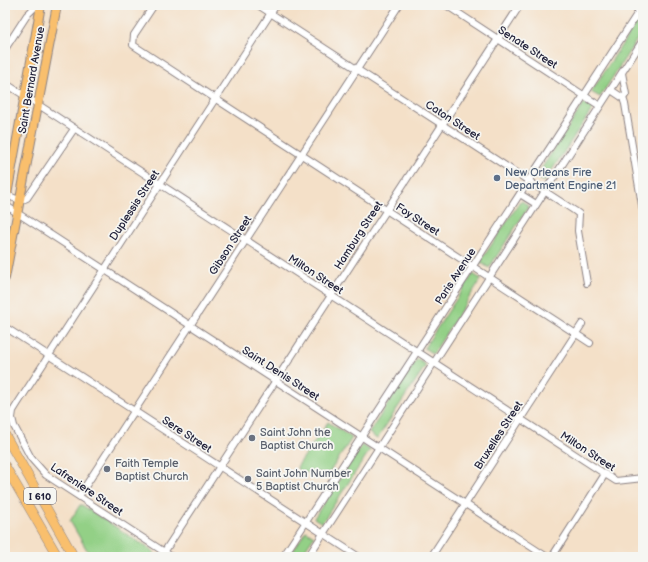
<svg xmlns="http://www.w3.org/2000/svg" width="648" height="562" font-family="'Balsamiq Sans',sans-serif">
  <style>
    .green { fill: #93d086; stroke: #5a7960 }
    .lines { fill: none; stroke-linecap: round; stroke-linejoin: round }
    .minor-casing { stroke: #8b8182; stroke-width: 8 }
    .major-casing { stroke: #8b8182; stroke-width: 10 }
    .highway-casing { stroke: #8b8182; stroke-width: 10 }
    .minor { stroke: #fff; stroke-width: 6 }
    .major { stroke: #f9bf6d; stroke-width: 8 }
    .highway { stroke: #f9bf6d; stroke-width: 9 }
    .service-dot { fill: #5c6f8a; stroke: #f6f6f2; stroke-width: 1.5 }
    .worship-dot { fill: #6b7280; stroke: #f6f6f2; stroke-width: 1.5 }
    .labels { text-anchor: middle; stroke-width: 3.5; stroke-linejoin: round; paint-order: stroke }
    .shield { fill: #f6f6f2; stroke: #626272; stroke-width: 1 }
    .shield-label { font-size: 10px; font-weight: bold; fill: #22223b }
    .street-label { font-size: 11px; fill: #22223b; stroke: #f6f6f2 }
    .service-label { font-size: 11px; fill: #4e5e75; stroke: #f6f6f2; text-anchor: start }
    .worship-label { font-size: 11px; fill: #5b616d; stroke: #f6f6f2; text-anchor: start }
  </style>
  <rect width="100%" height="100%" fill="#f6f6f2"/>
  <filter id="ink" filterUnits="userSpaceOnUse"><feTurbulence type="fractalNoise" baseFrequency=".025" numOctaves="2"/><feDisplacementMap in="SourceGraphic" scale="8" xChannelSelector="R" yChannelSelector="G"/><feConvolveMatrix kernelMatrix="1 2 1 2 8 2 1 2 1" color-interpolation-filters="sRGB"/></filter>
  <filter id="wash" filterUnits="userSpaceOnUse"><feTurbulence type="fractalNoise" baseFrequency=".012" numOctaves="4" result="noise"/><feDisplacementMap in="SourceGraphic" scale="16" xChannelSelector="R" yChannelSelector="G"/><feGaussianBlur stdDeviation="0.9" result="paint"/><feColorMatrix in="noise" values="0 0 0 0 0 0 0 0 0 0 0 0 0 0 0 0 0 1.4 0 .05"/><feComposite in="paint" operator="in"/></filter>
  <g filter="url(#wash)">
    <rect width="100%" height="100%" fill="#f4e0c8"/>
    <g class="green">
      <polygon points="640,17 643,19 643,30 600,97 591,92"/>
      <polygon points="584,103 593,108 544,182 536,177"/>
      <polygon points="522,201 527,205 528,208 489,268 480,262 520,202"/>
      <polygon points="473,274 481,279 433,354 424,348"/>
      <polygon points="417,359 426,365 377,439 369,433"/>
      <polygon points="328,422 352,438 329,473 299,472 297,467"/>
      <polygon points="362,445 370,450 322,523 314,518"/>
      <polygon points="80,505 82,505 154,552 155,555 154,557 91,557 70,521"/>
      <polygon points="306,531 314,536 300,557 289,557"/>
    </g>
  </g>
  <g filter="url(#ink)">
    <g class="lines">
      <defs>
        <g id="minor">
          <polyline points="154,5 134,35 133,45 590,343"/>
          <polyline points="258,5 575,211 579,214 578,231 587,283"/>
          <polyline points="446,5 600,106"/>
          <polyline points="632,5 642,11"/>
          <polyline points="5,49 27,15 37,5"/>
          <polyline points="622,73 626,94 623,98"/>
          <polyline points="5,83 605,474 616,481 643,478"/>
          <polyline points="611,90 623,98 625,104 643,211"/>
          <polyline points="520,194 536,204"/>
          <path d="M7,195C13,198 21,202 27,198L74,129"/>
          <polyline points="5,205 547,557"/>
          <polyline points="5,327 359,557"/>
          <polyline points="79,496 399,5"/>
          <polyline points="161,557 520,5"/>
          <polyline points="172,557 46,475 31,458 14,426 12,418 13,411 18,403 276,5"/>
          <polyline points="283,557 643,5"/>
          <polyline points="308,557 643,40"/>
          <polyline points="431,557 582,324"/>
          <polyline points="552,557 605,474"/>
        </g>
        <g id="major">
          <polyline points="5,206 41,5"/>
          <polyline points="5,278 57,5"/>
        </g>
        <g id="highway">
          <polyline points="5,435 74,557"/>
          <polyline points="5,466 58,557"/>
        </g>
      </defs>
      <use href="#minor" class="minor-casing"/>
      <use href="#major" class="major-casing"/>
      <use href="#highway" class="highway-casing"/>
      <use href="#minor" class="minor"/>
      <use href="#major" class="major"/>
      <use href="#highway" class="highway"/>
    </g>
  </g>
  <circle class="service-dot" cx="497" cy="178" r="4"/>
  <g class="worship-dot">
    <circle cx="252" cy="438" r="4"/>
    <circle cx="107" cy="469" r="4"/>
    <circle cx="248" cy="479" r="4"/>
  </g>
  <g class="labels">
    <rect class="shield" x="24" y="488" width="32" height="16" rx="3"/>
    <g class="shield-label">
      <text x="40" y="500">I 610</text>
    </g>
    <g class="street-label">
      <text transform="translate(528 47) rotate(33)" y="4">Senate Street</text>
      <text transform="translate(31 80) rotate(-80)" y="4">Saint Bernard Avenue</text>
      <text transform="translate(453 120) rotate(33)" y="4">Caton Street</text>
      <text transform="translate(134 205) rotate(-57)" y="4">Duplessis Street</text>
      <text transform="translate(418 219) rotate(33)" y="4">Foy Street</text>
      <text transform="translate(358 235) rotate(-57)" y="4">Hamburg Street</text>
      <text transform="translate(230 245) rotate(-57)" y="4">Gibson Street</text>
      <text transform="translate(316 274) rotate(33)" y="4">Milton Street</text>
      <text transform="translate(455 276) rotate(-57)" y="4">Paris Avenue</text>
      <text transform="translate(281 373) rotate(33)" y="4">Saint Denis Street</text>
      <text transform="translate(187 434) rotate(33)" y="4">Sere Street</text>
      <text transform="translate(498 435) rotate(-57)" y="4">Bruxelles Street</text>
      <text transform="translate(588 451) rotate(33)" y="4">Milton Street</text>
      <text transform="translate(87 489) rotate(34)" y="4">Lafreniere Street</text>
    </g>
    <g class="service-label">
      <text x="505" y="176">New Orleans Fire<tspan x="505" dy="13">Department Engine 21</tspan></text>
    </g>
    <g class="worship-label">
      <text x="260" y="436">Saint John the<tspan x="260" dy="13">Baptist Church</tspan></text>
      <text x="115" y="467">Faith Temple<tspan x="115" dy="13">Baptist Church</tspan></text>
      <text x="256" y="477">Saint John Number<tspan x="256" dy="13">5 Baptist Church</tspan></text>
    </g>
  </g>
  <rect width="648" height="562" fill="none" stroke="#f6f6f2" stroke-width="20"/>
</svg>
